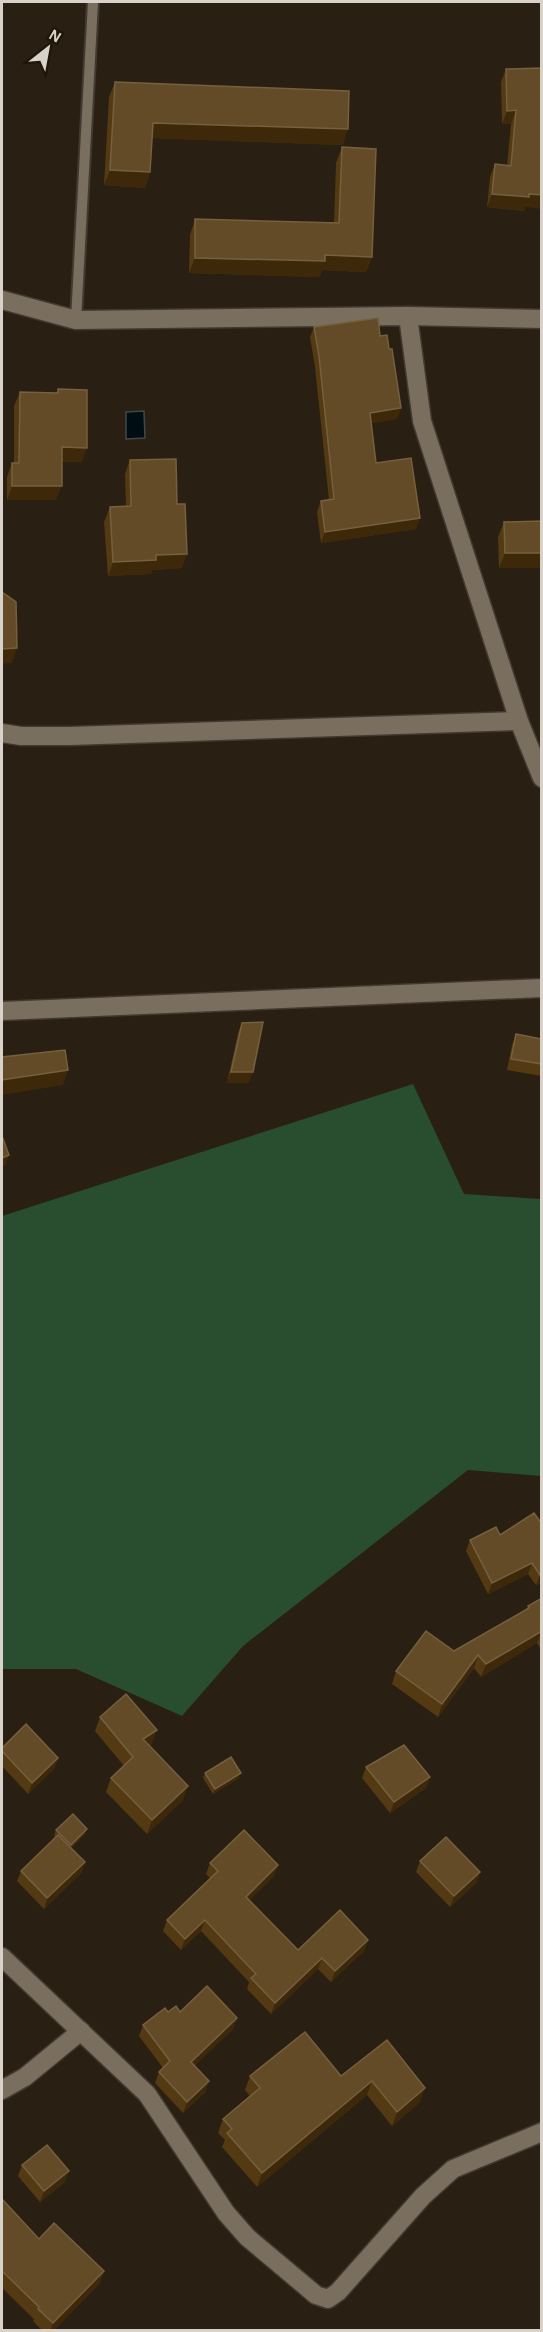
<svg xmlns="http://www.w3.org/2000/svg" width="543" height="2332" font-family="'Alegreya Sans',sans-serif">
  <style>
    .green { fill: #294d2f }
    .water { fill: #000d12; stroke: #414849; stroke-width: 1.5 }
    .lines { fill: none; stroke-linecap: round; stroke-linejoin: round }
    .lane-casing { stroke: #423931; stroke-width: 14 }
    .street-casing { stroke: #423931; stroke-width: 21 }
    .lane { stroke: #7a6e5f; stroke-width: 10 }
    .street { stroke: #7a6e5f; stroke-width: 18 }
    .wall { fill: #543a12 }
    .shaded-wall { fill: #3d290a }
    .building { fill: #624b26; stroke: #75603f; stroke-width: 1.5 }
  </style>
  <rect width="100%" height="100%" fill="#291f12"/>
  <polygon class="green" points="413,1084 464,1194 541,1199 541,1476 468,1470 243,1646 182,1716 76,1669 2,1669 2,1216"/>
  <polygon class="water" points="144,411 145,438 126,439 126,412"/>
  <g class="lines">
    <defs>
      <polyline id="lane" points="76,320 93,2"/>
      <g id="street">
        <polyline points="2,300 76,320 408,316 542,319"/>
        <polyline points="408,316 422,421 519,721 542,778"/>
        <polyline points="2,733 21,736 70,736 519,721"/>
        <polyline points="2,1011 542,988"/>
        <polyline points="2,1957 147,2094 226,2213 247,2237 316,2295 328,2299 338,2292 423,2196 453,2169 542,2132"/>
        <polyline points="2,2090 25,2077 81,2031"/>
      </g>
    </defs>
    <use href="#lane" class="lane-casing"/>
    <use href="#street" class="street-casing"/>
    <use href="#lane" class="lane"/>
    <use href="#street" class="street"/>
  </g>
  <g class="wall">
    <polygon points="542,68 525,207 524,211 487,207 490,177 495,164 507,165 511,124 502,124 501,82 506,69"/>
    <polygon points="115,82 343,145 152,138 150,172 145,188 104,185 109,97"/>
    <polygon points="342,147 372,257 366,272 322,270 319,277 189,273 190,235 195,219 334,223 336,163"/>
    <polygon points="314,327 380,336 389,349 401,408 397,419 371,423 376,463 416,529 321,543 317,512 321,501 329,500 315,367 310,337"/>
    <polygon points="58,389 82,462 62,462 56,500 7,500 7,477 12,463 14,463 14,406 20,392 56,393"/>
    <polygon points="130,460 177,504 182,568 152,570 151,574 108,576 104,522 110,507 126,507 125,474"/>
    <polygon points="542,521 542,568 499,568 498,537 504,522"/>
    <polygon points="242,1023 249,1083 227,1083 238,1033"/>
    <polygon points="516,1034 542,1039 542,1076 507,1070 512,1045"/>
    <polygon points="542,1524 542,1582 536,1585 528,1574 488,1594 466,1551 470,1540 500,1535"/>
    <polygon points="542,1598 542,1651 537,1643 481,1677 474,1668 438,1717 392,1684 396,1671 454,1651 527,1610 528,1606"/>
    <polygon points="100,1717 152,1744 149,1746 183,1800 147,1834 106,1792 111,1778 124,1766 95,1731"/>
    <polygon points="2,1748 58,1758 54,1769 28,1794 2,1766"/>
    <polygon points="366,1767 430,1777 426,1788 390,1813 362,1778"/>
    <polygon points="205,1773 239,1778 213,1794 203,1778"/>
    <polygon points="56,1830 85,1834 71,1848 85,1862 81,1873 44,1909 17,1881 21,1871 56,1838 54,1836"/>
    <polygon points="420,1861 480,1872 476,1883 450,1907 416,1872"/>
    <polygon points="210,1863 274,1876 249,1900 298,1950 368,1940 364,1951 331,1982 318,1969 271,2014 247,1989 249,1982 201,1931 181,1950 163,1931 167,1920 210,1878 206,1874"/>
    <polygon points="168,2012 180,2012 237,2018 233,2029 194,2066 209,2081 205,2092 183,2113 155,2083 159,2072 163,2068 139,2036 143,2025"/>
    <polygon points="387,2040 420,2102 392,2126 367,2095 257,2187 222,2147 225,2140 218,2133 223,2119 250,2096 245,2090 250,2076 341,2076"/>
    <polygon points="22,2165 65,2182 40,2202 18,2176"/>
    <polygon points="2,2199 39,2239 104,2271 99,2284 53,2331 43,2331 33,2321 34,2319 2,2288"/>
  </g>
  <g class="shaded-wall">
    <polygon points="516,110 511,124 502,124 507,111"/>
    <polygon points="153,123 348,129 343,145 147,138"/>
    <polygon points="110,170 150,172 145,188 104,185"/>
    <polygon points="492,194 529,194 542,195 542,209 525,207 524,211 487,207"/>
    <polygon points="325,255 372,257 366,272 322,270 319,277 189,273 195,258"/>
    <polygon points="401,408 397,419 366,424 370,413"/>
    <polygon points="62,447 87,448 82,462 57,462"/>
    <polygon points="12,486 62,486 56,500 7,500"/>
    <polygon points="420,518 416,529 321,543 325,532"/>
    <polygon points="505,553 542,553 542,568 499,568"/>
    <polygon points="187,554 182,568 152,570 151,574 108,576 113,562 156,555"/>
    <polygon points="17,648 12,663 2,664 2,649"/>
    <polygon points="68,1070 63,1085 2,1095 2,1080"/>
    <polygon points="231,1072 253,1072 249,1083 227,1083"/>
    <polygon points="9,1155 5,1166 2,1167 2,1158"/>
    <polygon points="532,1563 528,1574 488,1594 492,1583"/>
    <polygon points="542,1574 542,1582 536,1585 540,1575"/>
    <polygon points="542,1631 537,1643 481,1677 486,1664"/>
    <polygon points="478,1655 474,1668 438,1717 442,1704"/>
    <polygon points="157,1730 152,1744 138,1753 143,1739"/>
    <polygon points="58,1758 54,1769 28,1794 32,1783"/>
    <polygon points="241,1773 239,1778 213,1794 215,1789"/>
    <polygon points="430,1777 426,1788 390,1813 394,1802"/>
    <polygon points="188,1786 183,1800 147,1834 152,1820"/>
    <polygon points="87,1829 85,1834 68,1850 71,1845"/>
    <polygon points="85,1862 81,1873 44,1909 47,1898"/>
    <polygon points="278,1865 274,1876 242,1908 246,1897"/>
    <polygon points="480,1872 476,1883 450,1907 454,1896"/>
    <polygon points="205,1920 201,1931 181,1950 185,1939"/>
    <polygon points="368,1940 364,1951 331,1982 335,1971"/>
    <polygon points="322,1958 318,1969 271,2014 275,2003"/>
    <polygon points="237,2018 233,2029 187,2073 191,2062"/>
    <polygon points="209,2081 205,2092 183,2113 187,2102"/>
    <polygon points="372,2081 367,2095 257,2187 262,2173"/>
    <polygon points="425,2088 420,2102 392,2126 397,2112"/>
    <polygon points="69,2171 65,2182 40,2202 44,2191"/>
    <polygon points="104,2271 99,2284 53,2331 50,2331 53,2323"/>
  </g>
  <g class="building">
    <polygon points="542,68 542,195 529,194 529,197 492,194 495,164 511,166 516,110 507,111 506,69"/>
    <polygon points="115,82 349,91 348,129 153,123 150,172 110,170"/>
    <polygon points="342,147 376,149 372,257 325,255 325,261 195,258 195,219 339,223"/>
    <polygon points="378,318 380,336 387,335 389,349 392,349 401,408 370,413 376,463 411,458 420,518 325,532 321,501 334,499 319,356 314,327"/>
    <polygon points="58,389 87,390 87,448 62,447 62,486 12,486 12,463 19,463 20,392 58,393"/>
    <polygon points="176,459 177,504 185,504 187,554 156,555 156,560 113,562 110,507 131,506 130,460"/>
    <polygon points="542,521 542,553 505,553 504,522"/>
    <polygon points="2,592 16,602 17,648 2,649"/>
    <polygon points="263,1022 253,1072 231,1072 242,1023"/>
    <polygon points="516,1034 542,1039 542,1064 511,1059"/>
    <polygon points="65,1050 68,1070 2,1080 2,1057"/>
    <polygon points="2,1136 9,1155 2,1158"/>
    <polygon points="534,1513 542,1524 542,1574 540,1575 532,1563 492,1583 470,1540 496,1527 500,1535"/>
    <polygon points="542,1598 542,1631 486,1664 478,1655 442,1704 396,1671 426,1631 454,1651 529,1608 528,1606"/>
    <polygon points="126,1694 157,1730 143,1739 188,1786 152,1820 111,1778 133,1757 100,1717"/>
    <polygon points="26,1724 58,1758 32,1783 2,1751 2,1748"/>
    <polygon points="404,1745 430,1777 394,1802 366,1767"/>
    <polygon points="231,1757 241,1773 215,1789 205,1773"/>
    <polygon points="73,1814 87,1829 71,1845 56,1830"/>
    <polygon points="244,1830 278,1865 246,1897 298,1950 340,1910 368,1940 335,1971 322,1958 275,2003 251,1978 256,1974 205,1920 185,1939 167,1920 218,1871 210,1863"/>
    <polygon points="58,1835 85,1862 47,1898 21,1871"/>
    <polygon points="446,1837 480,1872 454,1896 420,1861"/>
    <polygon points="207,1986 237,2018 191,2062 209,2081 187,2102 159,2072 170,2061 143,2025 165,2008 168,2012 176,2006 180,2012"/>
    <polygon points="305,2032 341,2076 387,2040 425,2088 397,2112 372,2081 262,2173 227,2133 232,2129 223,2119 260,2088 250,2076"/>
    <polygon points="47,2145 69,2171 44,2191 22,2165"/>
    <polygon points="2,2199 39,2239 54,2223 104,2271 53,2323 38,2309 39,2307 2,2271"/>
  </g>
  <rect width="543" height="2332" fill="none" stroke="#d9d2ca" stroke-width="6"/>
  <g transform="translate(48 48) rotate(31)" stroke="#1f1609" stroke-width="4.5" paint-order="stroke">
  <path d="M0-4.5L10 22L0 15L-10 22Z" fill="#d9d2ca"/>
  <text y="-9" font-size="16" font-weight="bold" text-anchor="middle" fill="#d9d2ca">N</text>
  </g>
</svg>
